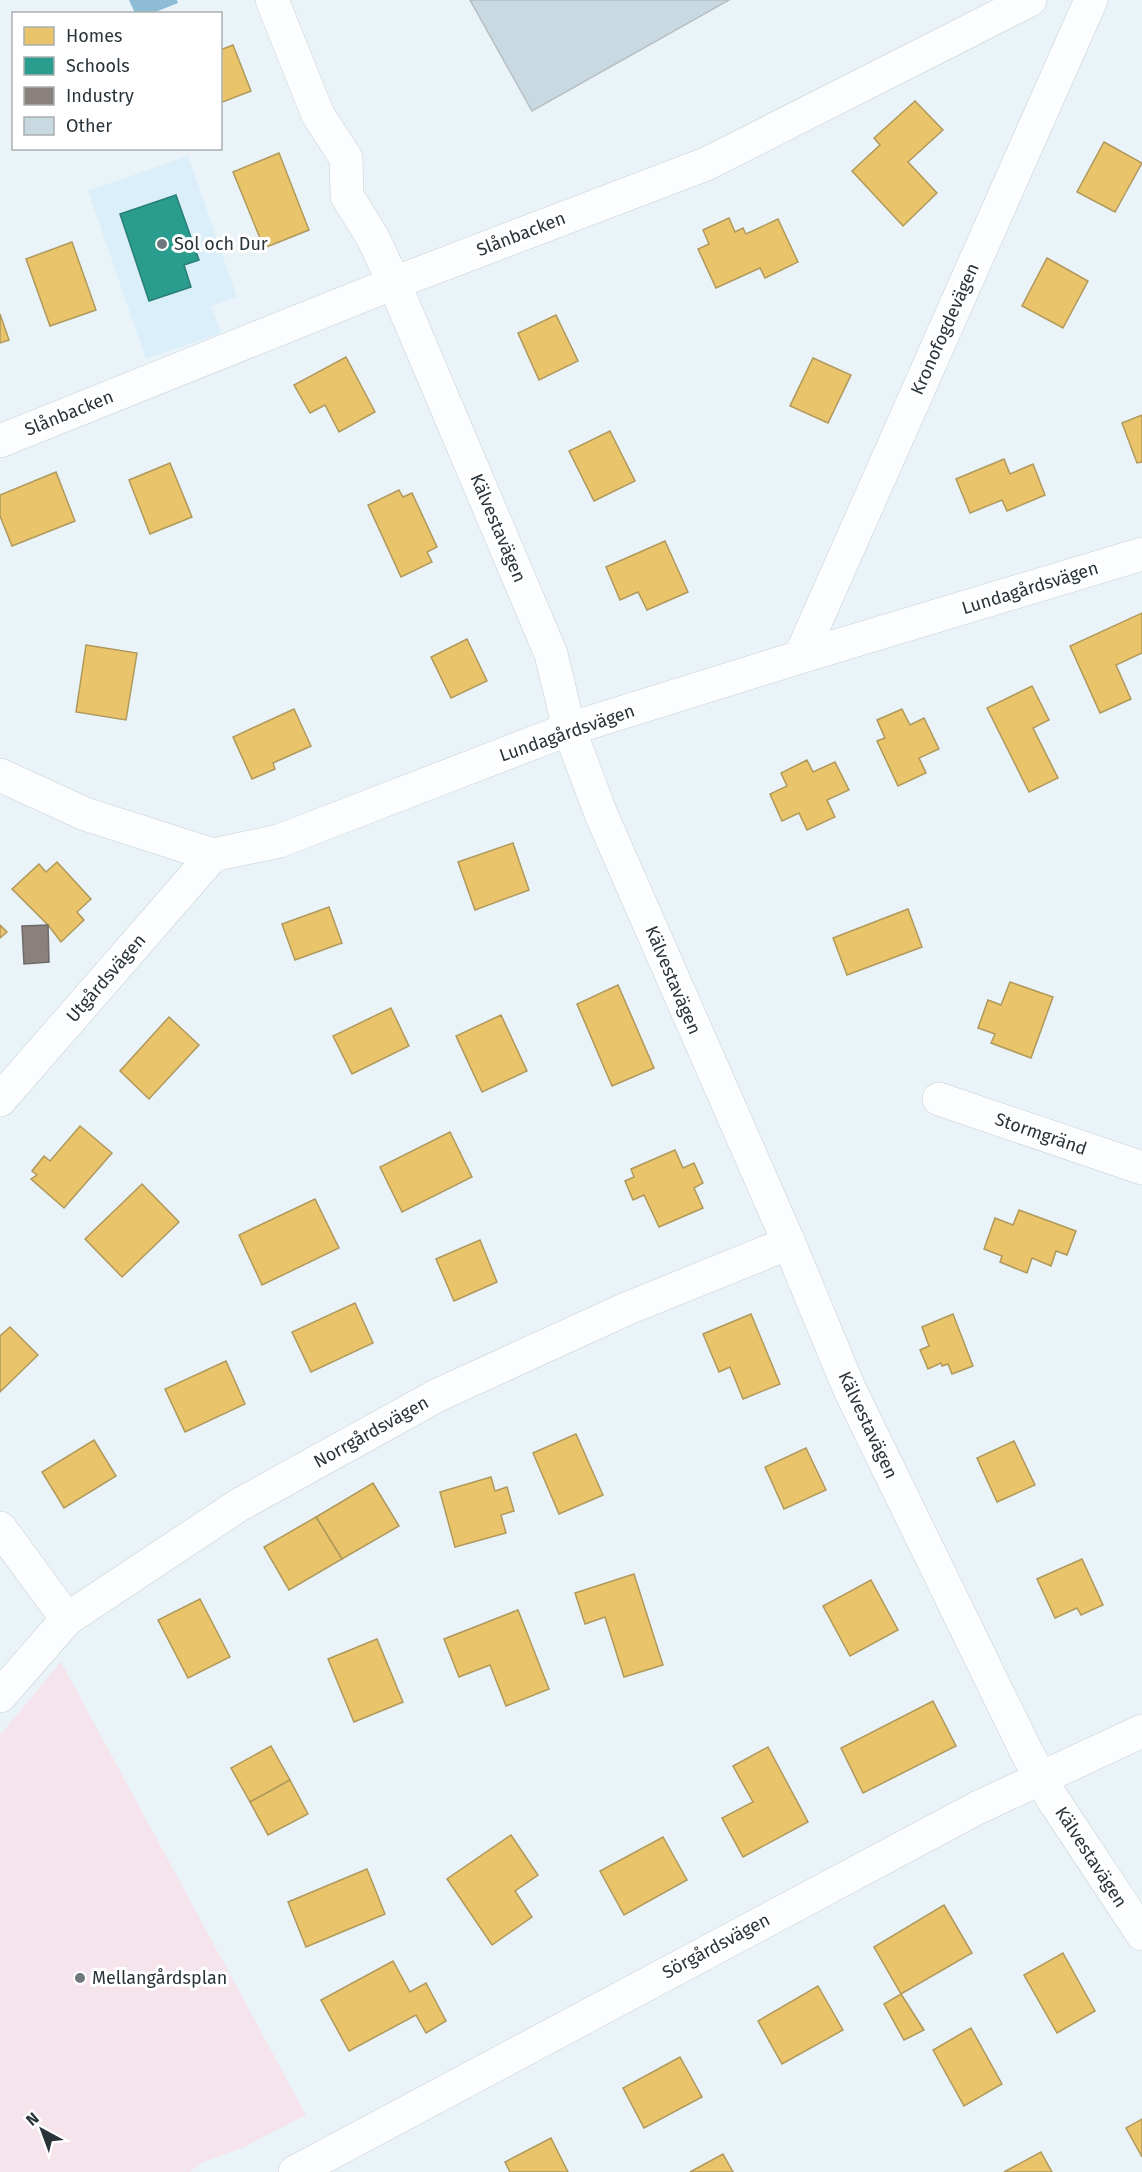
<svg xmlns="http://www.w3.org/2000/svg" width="1142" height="2172" font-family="'Fira Sans',sans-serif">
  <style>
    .built { fill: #dbeffa }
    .green { fill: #f5e4ec }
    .water { fill: #8fbcd5 }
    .homes { fill: #e9c46a; stroke: #af995c; stroke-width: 1.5 }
    .schools { fill: #2a9d8f; stroke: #2a7e76; stroke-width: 1.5 }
    .industry { fill: #8a817c; stroke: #6d6a68; stroke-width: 1.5 }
    .building { fill: #c9d9e1; stroke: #b6bfc4; stroke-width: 1.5 }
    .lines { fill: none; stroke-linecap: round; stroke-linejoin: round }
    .minor-casing { stroke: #c7d1d6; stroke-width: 34 }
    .minor { stroke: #fcfdfe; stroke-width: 33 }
    .poi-dot { fill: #6d777c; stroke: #fff; stroke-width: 2 }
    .labels { text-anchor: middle; stroke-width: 6; stroke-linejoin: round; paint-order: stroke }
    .street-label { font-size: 18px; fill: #29343a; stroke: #fff }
    .poi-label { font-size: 18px; fill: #29343a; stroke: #fff; text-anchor: start }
  </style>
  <rect width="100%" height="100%" fill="#eaf3f8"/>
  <polygon class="built" points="188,156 237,297 211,306 221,333 146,359 88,191"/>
  <polygon class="green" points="61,1662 306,2115 242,2148 201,2163 190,2172 0,2172 0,1735"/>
  <polygon class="water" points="129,0 177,0 178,3 153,13 135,13"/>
  <g class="homes">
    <polygon points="233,45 251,91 220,103 220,50"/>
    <polygon points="915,101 943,130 908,162 937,193 903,226 852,171 880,145 874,138"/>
    <polygon points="1104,142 1142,163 1115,212 1077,192"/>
    <polygon points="279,153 309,230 264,248 233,172"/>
    <polygon points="729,218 735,232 743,228 746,234 778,219 798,262 765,278 760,268 716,288 698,249 709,244 703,230"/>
    <polygon points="72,242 96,310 50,326 26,259"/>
    <polygon points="1047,258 1088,281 1063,328 1022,306"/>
    <polygon points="0,314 9,340 0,343"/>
    <polygon points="556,315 578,361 539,380 518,333"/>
    <polygon points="346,357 375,412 339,432 325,405 310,413 294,385"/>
    <polygon points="813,358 851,375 828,423 790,406"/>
    <polygon points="1142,415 1142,462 1137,463 1122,423"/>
    <polygon points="610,431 635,481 594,501 569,451"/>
    <polygon points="1004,459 1010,474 1033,464 1045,495 1007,511 1002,500 970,513 956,479"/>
    <polygon points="170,463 192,517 150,534 129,480"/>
    <polygon points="56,472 75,521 12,546 0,516 0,495"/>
    <polygon points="399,490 403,497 412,493 437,547 427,552 432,562 401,577 368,505"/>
    <polygon points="665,541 688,592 647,610 638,592 620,600 606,567"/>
    <polygon points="1142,613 1142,653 1116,665 1131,699 1100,713 1070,646"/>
    <polygon points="467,639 487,681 451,698 431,657"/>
    <polygon points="86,645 137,653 126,720 76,712"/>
    <polygon points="1032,686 1049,720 1033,728 1058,778 1029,792 987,708"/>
    <polygon points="294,709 311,746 273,763 275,769 252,779 233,737"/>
    <polygon points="902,709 910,725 924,718 939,749 919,758 926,773 898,786 877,741 885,738 877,720"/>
    <polygon points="807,760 813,772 835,762 849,790 827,800 835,817 807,830 799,813 782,821 770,794 787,786 781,773"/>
    <polygon points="513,843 529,890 475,910 458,862"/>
    <polygon points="57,862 91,899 77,912 84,920 61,942 48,925 12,889 39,864 46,872"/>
    <polygon points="329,907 342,943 295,960 282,924"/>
    <polygon points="908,909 922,947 847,975 833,938"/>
    <polygon points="0,925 7,932 0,938"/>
    <polygon points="1010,982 1053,997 1031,1058 991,1043 995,1034 978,1028 988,1000 1001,1005"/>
    <polygon points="618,985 654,1068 612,1086 577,1004"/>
    <polygon points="391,1008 409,1046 352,1074 333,1036"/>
    <polygon points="501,1015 527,1071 482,1092 456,1036"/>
    <polygon points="169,1017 199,1045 149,1099 120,1071"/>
    <polygon points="80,1126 112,1153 64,1208 31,1179 37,1175 32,1171 44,1156 50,1161"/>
    <polygon points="450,1132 472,1177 402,1212 380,1167"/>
    <polygon points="675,1150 683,1168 694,1163 703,1183 694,1188 703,1208 659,1227 644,1195 633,1200 625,1181 634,1177 631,1169"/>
    <polygon points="142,1184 179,1222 122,1277 85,1239"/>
    <polygon points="315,1199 339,1248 262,1285 239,1235"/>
    <polygon points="1019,1210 1076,1231 1067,1255 1056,1251 1051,1266 1032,1258 1027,1273 1000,1262 1002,1256 984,1249 995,1218 1013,1225"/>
    <polygon points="480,1240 497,1282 454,1301 436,1259"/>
    <polygon points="355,1303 373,1343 311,1372 292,1332"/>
    <polygon points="751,1314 780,1384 743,1399 730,1367 719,1372 703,1334"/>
    <polygon points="953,1314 973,1366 952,1374 948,1364 942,1366 941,1363 928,1369 920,1350 929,1346 922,1327"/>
    <polygon points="10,1327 38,1355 0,1392 0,1336"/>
    <polygon points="226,1361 245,1404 185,1432 165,1389"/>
    <polygon points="576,1434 603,1495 559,1514 533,1453"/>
    <polygon points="94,1440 116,1476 64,1508 42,1472"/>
    <polygon points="1014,1441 1035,1485 997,1502 977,1458"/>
    <polygon points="806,1448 826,1490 784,1509 765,1467"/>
    <polygon points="491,1477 495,1491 507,1487 514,1511 501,1515 506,1533 455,1547 440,1492"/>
    <polygon points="373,1483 399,1526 342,1559 316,1517"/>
    <polygon points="316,1517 342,1559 289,1590 264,1547"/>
    <polygon points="1082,1559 1103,1605 1081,1615 1077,1608 1055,1618 1037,1579"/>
    <polygon points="634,1574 663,1665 624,1677 605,1617 585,1624 575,1593"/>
    <polygon points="871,1580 898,1630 850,1656 823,1606"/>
    <polygon points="200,1599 230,1657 188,1678 158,1620"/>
    <polygon points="518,1610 549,1689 506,1706 490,1665 459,1677 444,1639"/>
    <polygon points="377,1639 403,1702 354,1722 328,1659"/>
    <polygon points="933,1701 956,1746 863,1793 841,1748"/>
    <polygon points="271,1746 290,1780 250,1802 231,1768"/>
    <polygon points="768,1747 808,1822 743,1857 722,1818 753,1802 733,1766"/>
    <polygon points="290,1780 308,1814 268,1835 250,1802"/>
    <polygon points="511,1835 538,1875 515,1891 532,1917 492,1945 447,1879"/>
    <polygon points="663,1837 687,1880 624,1915 600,1871"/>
    <polygon points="367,1869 385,1914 306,1947 288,1902"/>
    <polygon points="944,1905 972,1953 901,1994 874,1947"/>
    <polygon points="1063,1953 1095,2011 1057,2033 1024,1975"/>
    <polygon points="393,1961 410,1992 426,1983 446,2021 426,2033 416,2015 349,2051 321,2000"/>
    <polygon points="818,1986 843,2030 782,2064 758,2021"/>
    <polygon points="901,1994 924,2030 904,2040 884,2004"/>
    <polygon points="971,2028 1002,2084 964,2106 933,2050"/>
    <polygon points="680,2057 702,2097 644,2128 623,2088"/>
    <polygon points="1142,2119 1142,2157 1126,2128"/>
    <polygon points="551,2138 568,2172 510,2172 505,2162"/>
    <polygon points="1041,2152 1052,2172 1004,2172"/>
    <polygon points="723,2154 733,2172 690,2172"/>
  </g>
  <polygon class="schools" points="176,195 199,260 184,265 191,287 149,301 120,214"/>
  <polygon class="industry" points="48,925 49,962 24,964 22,926"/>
  <polygon class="building" points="470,0 729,0 532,111"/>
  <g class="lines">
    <defs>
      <g id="minor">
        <polyline points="272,0 318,115 346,158 347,196 373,238 394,283 551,654 569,729 601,814 789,1243 849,1388 1027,1753 1052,1798 1142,1934"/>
        <polyline points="0,441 394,283 706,164 1030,0"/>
        <polyline points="800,657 1091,0"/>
        <polyline points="0,775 85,814 213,855 279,841 569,729 800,657 1142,554"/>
        <polyline points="939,1099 1142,1168"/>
        <polyline points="0,1100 213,855"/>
        <polyline points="0,1528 67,1619"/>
        <polyline points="0,1696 67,1619 239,1505 438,1395 626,1309 789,1243"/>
        <polyline points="295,2172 977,1808 1142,1731"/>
      </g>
    </defs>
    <use href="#minor" class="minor-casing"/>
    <use href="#minor" class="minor"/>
  </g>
  <g class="poi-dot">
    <circle cx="162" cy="244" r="6"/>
    <circle cx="80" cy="1978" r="6"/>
  </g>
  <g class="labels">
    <g class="street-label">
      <text transform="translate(521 234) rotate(-21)" y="6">Slånbacken</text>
      <text transform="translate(945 329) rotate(-66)" y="6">Kronofogdevägen</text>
      <text transform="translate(69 413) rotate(-22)" y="6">Slånbacken</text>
      <text transform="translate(498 528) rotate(67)" y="6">Kälvestavägen</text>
      <text transform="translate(1030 588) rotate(-17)" y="6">Lundagårdsvägen</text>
      <text transform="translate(567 733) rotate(-19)" y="6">Lundagårdsvägen</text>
      <text transform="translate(106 978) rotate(-49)" y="6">Utgårdsvägen</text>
      <text transform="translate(673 980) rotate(67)" y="6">Kälvestavägen</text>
      <text transform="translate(1041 1134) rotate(19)" y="6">Stormgränd</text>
      <text transform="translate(868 1425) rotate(65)" y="6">Kälvestavägen</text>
      <text transform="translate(371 1432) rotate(-29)" y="6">Norrgårdsvägen</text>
      <text transform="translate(1091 1857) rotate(57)" y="6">Kälvestavägen</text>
      <text transform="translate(716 1946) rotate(-28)" y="6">Sörgårdsvägen</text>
    </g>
    <g class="poi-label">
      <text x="174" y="250">Sol och Dur</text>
      <text x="92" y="1984">Mellangårdsplan</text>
    </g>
  </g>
  <rect x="12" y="12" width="210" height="138" fill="#ffffff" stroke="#a9aeb0" stroke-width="1.5"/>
  <rect x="24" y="27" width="30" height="18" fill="#e9c46a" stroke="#a9aeb0" stroke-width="1.5"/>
  <text x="66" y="42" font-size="18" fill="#29343a">Homes</text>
  <rect x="24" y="57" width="30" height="18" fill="#2a9d8f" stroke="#a9aeb0" stroke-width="1.5"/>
  <text x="66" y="72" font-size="18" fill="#29343a">Schools</text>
  <rect x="24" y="87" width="30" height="18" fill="#8a817c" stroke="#a9aeb0" stroke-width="1.5"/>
  <text x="66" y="102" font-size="18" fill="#29343a">Industry</text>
  <rect x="24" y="117" width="30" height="18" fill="#c9d9e1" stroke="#a9aeb0" stroke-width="1.5"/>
  <text x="66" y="132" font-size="18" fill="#29343a">Other</text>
  <g transform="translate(42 2130) rotate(319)" stroke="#ffffff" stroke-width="4.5" paint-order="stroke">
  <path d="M0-4.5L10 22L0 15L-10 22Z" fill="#29343a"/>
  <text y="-9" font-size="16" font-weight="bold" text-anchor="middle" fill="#29343a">N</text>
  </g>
</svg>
